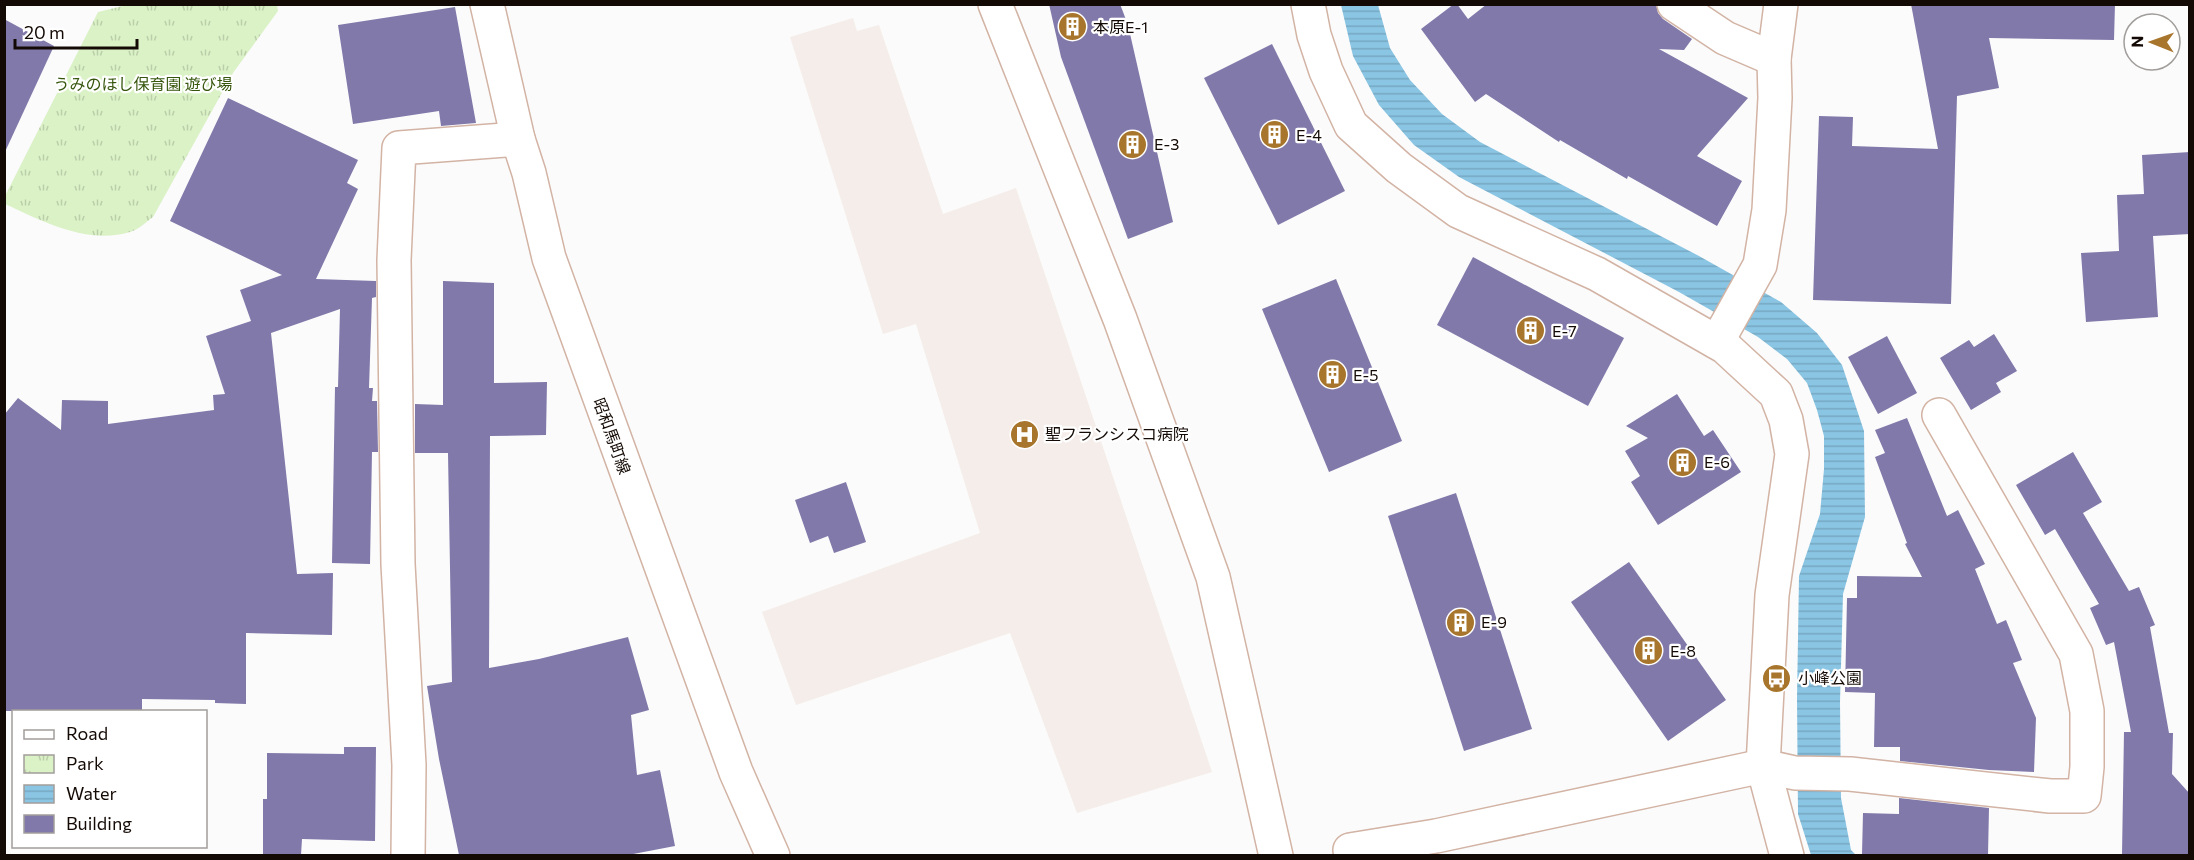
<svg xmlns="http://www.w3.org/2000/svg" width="2194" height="860" font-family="Commissioner,'Noto Sans JP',sans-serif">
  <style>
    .built { fill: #f5ede9 }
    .park { fill: url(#park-tufts) }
    .water { fill: url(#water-rules) }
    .building { fill: #8079aa }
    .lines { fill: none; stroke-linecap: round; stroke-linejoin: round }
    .minor-casing { stroke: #d2b3a4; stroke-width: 36 }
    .major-casing { stroke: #d2b3a4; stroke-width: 36 }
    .minor { stroke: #fff; stroke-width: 33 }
    .major { stroke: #fff; stroke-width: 33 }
    .labels { text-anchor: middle; stroke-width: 4.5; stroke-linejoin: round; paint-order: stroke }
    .poi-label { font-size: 16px; fill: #140a05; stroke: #fff; text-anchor: start }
    .park-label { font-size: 16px; fill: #36560c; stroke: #fff }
    .street-label { font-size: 16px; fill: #140a05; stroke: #fff }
  </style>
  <defs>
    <pattern id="park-tufts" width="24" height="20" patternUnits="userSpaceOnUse" patternTransform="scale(1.5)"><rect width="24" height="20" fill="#dbf2c7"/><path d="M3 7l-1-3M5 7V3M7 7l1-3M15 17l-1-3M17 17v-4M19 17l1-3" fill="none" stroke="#bbcea9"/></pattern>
    <pattern id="water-rules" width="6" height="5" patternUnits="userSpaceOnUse" patternTransform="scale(1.5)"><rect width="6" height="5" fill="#8ac5e3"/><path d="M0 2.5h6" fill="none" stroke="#76a8c1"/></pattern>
  </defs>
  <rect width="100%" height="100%" fill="#fbfbfb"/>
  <polygon class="built" points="853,18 857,31 879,25 943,214 1016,188 1212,772 1077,813 1010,633 796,705 762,612 980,533 916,324 883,334 790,37"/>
  <path class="park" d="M131,4H277L278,11L233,73L153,217C146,222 138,230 130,232C87,245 42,221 5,204V196L98,12Z"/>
  <polygon class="water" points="1341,5 1378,5 1390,48 1410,80 1442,114 1480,142 1699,256 1781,302 1817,333 1842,365 1864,431 1865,517 1843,594 1840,702 1841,798 1851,850 1856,855 1811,855 1798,814 1797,699 1799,576 1820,514 1824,469 1824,436 1817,410 1807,383 1787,359 1758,337 1679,292 1459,177 1414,145 1379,105 1353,56"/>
  <g class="building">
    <polygon points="1049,4 1120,4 1128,25 1173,222 1128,239 1061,57"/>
    <polygon points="1454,4 1457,4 1468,19 1487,4 1656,4 1658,13 1663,19 1692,39 1684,50 1659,49 1748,98 1697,156 1742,181 1717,226 1628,176 1627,179 1560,140 1559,142 1486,94 1475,102 1421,29"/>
    <polygon points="1911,4 2115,4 2114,40 1989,38 1999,88 1957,96 1951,304 1813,300 1819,116 1853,117 1852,146 1938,149"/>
    <polygon points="455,7 476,123 441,126 439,111 353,124 338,25"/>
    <polygon points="4,19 54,46 4,154"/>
    <polygon points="1272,44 1345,191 1278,225 1204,78"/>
    <polygon points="228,98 358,160 347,183 358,189 316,279 376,281 376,297 372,298 369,388 373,388 372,401 377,401 378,452 372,452 370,564 332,563 335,387 338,387 340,309 271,333 297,574 333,573 332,635 246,633 246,704 215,703 215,700 142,699 142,711 4,711 4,415 18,398 61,430 62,400 108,401 108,424 214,410 213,395 225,394 206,336 251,321 240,290 282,275 170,221"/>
    <polygon points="2190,152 2190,234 2153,236 2158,317 2086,322 2081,253 2119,251 2117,195 2144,194 2142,155"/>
    <polygon points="1473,257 1624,338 1588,406 1437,325"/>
    <polygon points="1336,279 1402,441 1329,472 1262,309"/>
    <polygon points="443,281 494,283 494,383 547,382 546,435 490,436 489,668 539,659 628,637 649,710 631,715 637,775 660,770 675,846 628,855 459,855 439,759 427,686 452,682 448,453 415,453 415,404 443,405"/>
    <polygon points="1994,334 2017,371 1996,383 2001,392 1971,410 1940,358 1969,340 1974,347"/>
    <polygon points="1887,336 1917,393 1878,414 1848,357"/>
    <polygon points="1677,394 1704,436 1713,430 1741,472 1658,525 1631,482 1640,476 1625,451 1648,438 1626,426"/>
    <polygon points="1907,418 1947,516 1958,510 1985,564 1975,569 1997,624 2006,620 2022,660 2013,663 2036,718 2034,772 1989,770 1900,761 1900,747 1874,747 1875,693 1845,692 1847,598 1857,598 1857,576 1922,577 1905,544 1907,543 1875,457 1885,453 1875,430"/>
    <polygon points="2073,452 2102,502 2083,513 2129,591 2139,587 2155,625 2150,627 2169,733 2173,733 2172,774 2190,794 2190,855 2122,855 2124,732 2131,732 2114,642 2106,645 2090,608 2099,604 2055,529 2045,535 2016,485"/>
    <polygon points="846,482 866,542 834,553 828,536 810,543 795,500"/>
    <polygon points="1456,493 1532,729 1464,751 1388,516"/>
    <polygon points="1629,562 1726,700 1668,741 1571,602"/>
    <polygon points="344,747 376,747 375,841 302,839 301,855 263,855 263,799 267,799 267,753 344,754"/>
    <polygon points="1899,798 1989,808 1988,855 1862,854 1863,813 1899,814"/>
  </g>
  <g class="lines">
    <defs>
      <g id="minor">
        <polyline points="995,4 1120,319 1213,577 1276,856"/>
        <polyline points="1308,4 1314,35 1326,71 1351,125 1399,168 1458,211 1597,274 1725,347 1776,394 1786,420 1792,454 1772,595 1763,766 1787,856"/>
        <polyline points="1674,4 1725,38 1774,59"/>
        <polyline points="1717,342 1760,265 1769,210 1775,98 1774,59 1781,4"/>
        <polyline points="1350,850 1436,836 1763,766 1795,773 1850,774 2050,796 2084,796 2087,767 2087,711 2076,654 1939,415"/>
        <polyline points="408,856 409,765 398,564 394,260 399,148 518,139"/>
      </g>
      <polyline id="major" points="487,4 518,139 529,173 549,258 736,772 773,856"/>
    </defs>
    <use href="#minor" class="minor-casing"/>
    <use href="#major" class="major-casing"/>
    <use href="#minor" class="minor"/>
    <use href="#major" class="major"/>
  </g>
  <defs>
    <symbol id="building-disc" viewBox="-11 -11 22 22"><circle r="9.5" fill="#a7752b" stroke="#fff"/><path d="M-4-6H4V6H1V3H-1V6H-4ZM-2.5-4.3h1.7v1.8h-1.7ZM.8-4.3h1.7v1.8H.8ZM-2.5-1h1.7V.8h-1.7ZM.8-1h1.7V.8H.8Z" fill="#fff"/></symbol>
    <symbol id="hospital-disc" viewBox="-11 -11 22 22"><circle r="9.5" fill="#a7752b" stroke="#fff"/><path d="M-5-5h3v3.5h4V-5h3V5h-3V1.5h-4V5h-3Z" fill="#fff"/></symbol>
    <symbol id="bus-disc" viewBox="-11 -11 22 22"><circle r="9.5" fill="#a7752b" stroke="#fff"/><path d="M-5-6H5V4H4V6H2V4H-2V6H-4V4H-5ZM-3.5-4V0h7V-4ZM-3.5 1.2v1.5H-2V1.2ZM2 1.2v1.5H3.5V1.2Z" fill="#fff"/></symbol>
  </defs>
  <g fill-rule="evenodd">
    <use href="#building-disc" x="1056" y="10" width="33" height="33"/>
    <use href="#building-disc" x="1258" y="118" width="33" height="33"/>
    <use href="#building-disc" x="1116" y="128" width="33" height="33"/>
    <use href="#building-disc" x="1514" y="314" width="33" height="33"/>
    <use href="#building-disc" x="1316" y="358" width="33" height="33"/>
    <use href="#hospital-disc" x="1008" y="418" width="33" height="33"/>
    <use href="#building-disc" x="1666" y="446" width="33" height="33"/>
    <use href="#building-disc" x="1444" y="606" width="33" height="33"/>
    <use href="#building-disc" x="1632" y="634" width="33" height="33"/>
    <use href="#bus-disc" x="1760" y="662" width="33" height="33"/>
  </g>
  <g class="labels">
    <g class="poi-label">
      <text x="1093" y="33">本原E-1</text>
      <text x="1296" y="141">E-4</text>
      <text x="1154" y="150">E-3</text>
      <text x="1552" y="337">E-7</text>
      <text x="1353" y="381">E-5</text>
      <text x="1045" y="440">聖フランシスコ病院</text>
      <text x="1704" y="468">E-6</text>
      <text x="1481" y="628">E-9</text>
      <text x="1670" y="657">E-8</text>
      <text x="1798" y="684">小峰公園</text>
    </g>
    <g class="park-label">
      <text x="143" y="90">うみのほし保育園 遊び場</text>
    </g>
    <g class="street-label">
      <text transform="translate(612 436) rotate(70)" y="6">昭和馬町線</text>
    </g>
  </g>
  <rect width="2194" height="860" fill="none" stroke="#140a05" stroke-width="12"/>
  <rect x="12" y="710" width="195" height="138" fill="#ffffff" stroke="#a19d9b" stroke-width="1.5"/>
  <rect x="24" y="730" width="30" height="9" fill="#ffffff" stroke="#a19d9b" stroke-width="1.5"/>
  <text x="66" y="740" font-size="18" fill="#140a05">Road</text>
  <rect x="24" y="755" width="30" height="18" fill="url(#park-tufts)" stroke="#a19d9b" stroke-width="1.5"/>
  <text x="66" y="770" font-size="18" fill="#140a05">Park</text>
  <rect x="24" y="785" width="30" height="18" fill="url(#water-rules)" stroke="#a19d9b" stroke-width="1.5"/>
  <text x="66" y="800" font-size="18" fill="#140a05">Water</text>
  <rect x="24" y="815" width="30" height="18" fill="#8079aa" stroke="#a19d9b" stroke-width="1.5"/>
  <text x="66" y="830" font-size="18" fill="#140a05">Building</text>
  <g transform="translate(2152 42) rotate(271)"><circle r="28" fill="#ffffff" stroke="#a19d9b" stroke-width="1.5"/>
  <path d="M0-4.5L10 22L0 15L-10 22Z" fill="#a7752b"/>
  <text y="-9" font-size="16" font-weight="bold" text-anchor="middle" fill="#140a05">N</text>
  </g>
  <path d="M15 39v9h122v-9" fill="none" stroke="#140a05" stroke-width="3"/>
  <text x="24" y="39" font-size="18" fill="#140a05" stroke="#ffffff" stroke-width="4.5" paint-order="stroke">20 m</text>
</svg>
